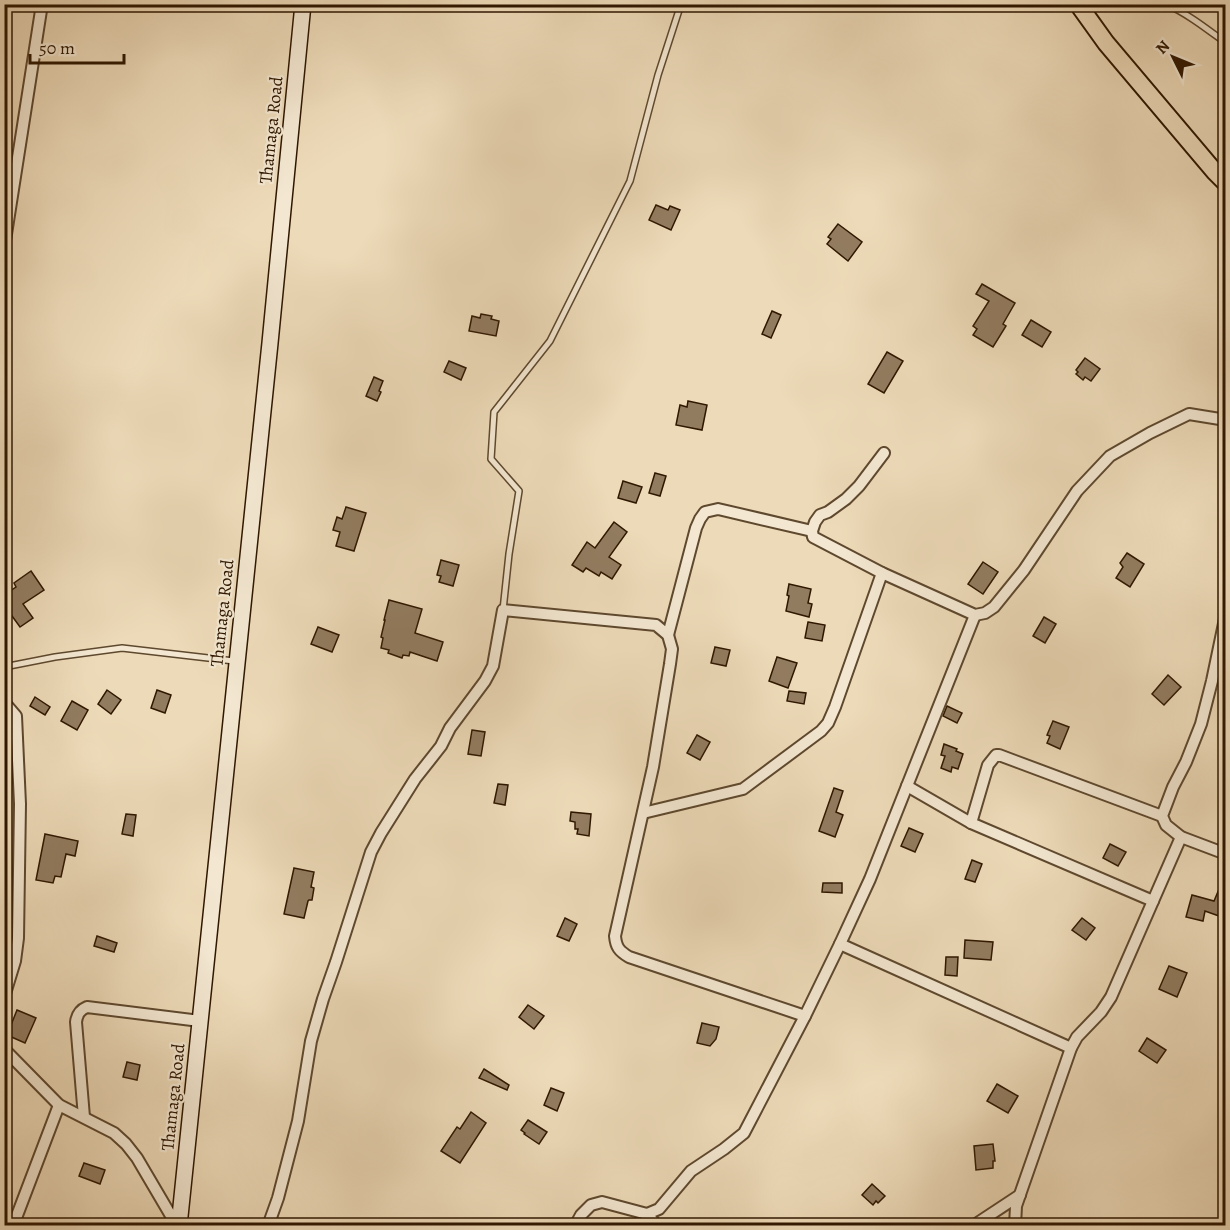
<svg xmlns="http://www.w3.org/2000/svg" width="1230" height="1230" font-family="Alegreya,serif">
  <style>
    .building { fill: #927c60; stroke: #2f1700; stroke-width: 1.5 }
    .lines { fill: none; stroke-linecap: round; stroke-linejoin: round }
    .lane-casing { stroke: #5e482e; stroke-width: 8 }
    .street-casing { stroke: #5e482e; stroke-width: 14 }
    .secondary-casing { stroke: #2f1700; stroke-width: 18 }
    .primary-casing { stroke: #2f1700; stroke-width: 20 }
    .lane { stroke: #f3e7d1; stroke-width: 5 }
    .street { stroke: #f3e7d1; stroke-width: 10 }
    .secondary { stroke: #f3e7d1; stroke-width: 15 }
    .primary { stroke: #eddab8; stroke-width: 16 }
    .labels { text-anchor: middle; stroke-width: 4.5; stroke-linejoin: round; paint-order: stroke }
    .street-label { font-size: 18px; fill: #2f1700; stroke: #f3e7d1 }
  </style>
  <rect width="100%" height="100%" fill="#eddab8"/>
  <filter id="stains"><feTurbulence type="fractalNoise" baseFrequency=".00333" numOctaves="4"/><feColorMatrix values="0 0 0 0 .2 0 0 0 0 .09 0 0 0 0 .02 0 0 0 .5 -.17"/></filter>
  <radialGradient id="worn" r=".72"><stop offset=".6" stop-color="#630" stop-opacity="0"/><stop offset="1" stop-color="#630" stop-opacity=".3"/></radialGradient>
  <g class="building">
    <polygon points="656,205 668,210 670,206 680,210 671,230 649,220"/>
    <polygon points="838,224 862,242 848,261 827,244 831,239 828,237"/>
    <polygon points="982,284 1015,303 1003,324 1006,326 993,347 973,335 977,329 973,326 989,301 976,294"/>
    <polygon points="772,311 781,315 771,338 762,334"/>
    <polygon points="481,314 492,316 491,319 499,321 496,336 469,331 472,316 480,318"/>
    <polygon points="1031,320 1051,332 1042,347 1022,335"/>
    <polygon points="887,352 903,361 884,393 868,384"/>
    <polygon points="1085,358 1100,369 1091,381 1085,377 1083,380 1076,374 1078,372 1076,370"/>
    <polygon points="449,361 466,368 461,380 444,372"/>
    <polygon points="374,377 383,381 379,391 381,392 377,401 366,396"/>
    <polygon points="688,401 707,405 702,430 676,425 680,405 687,407"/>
    <polygon points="655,473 666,476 660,496 649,493"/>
    <polygon points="623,481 642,487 636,503 618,498"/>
    <polygon points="346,507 366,513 354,551 336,546 340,532 333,530 337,517 342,519"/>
    <polygon points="614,522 627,532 609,557 621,565 612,579 601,572 599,576 586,568 583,572 572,565 587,542 595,548"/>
    <polygon points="1127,553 1144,564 1130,587 1116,578 1123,567 1120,563"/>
    <polygon points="441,560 459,565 453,586 439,582 441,576 437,575"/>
    <polygon points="983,562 998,572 983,594 968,584"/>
    <polygon points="31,571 44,590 23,604 33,618 20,627 4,605 4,595 16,587 14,583"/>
    <polygon points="789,584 811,589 808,603 812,604 809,617 786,611 789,596 787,595"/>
    <polygon points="389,600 422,609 415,633 443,642 437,661 410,652 409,656 403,655 402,658 388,653 389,650 381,648 383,638 381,637 385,620 384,620"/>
    <polygon points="1044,617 1056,624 1045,643 1033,636"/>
    <polygon points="808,622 825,625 822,641 805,638"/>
    <polygon points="318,627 339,635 332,652 311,644"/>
    <polygon points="715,647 730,650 726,666 711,663"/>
    <polygon points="777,657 797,663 788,688 769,681"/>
    <polygon points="1168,675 1181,687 1164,705 1152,694"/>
    <polygon points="107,690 121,700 111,714 98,704"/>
    <polygon points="157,690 171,695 165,713 151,708"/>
    <polygon points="789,691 806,693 804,704 787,701"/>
    <polygon points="35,697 50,707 45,715 30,706"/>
    <polygon points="72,701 88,710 77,730 61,721"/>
    <polygon points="947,706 962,713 957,723 943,716"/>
    <polygon points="1053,721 1069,727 1060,749 1047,743 1050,736 1047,735"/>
    <polygon points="472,730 485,732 481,756 468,754"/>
    <polygon points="697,735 710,742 700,760 687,753"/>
    <polygon points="944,744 957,749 956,751 963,754 958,769 952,767 951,772 941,768 945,756 941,755"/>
    <polygon points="498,784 508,785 505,805 494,803"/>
    <polygon points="834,788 843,791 836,812 843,815 835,837 819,831"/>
    <polygon points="571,812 591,814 589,836 577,834 578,829 575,829 575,822 570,821"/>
    <polygon points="126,814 136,815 133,836 122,834"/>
    <polygon points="909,828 923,834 915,852 901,846"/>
    <polygon points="45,834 78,841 75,856 66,854 61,877 55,876 53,883 36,880"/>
    <polygon points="1110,844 1126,852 1118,866 1103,858"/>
    <polygon points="972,860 982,864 975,882 965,879"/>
    <polygon points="294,868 314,872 311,887 314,888 312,900 309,900 308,901 304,918 284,914"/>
    <polygon points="1225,875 1226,900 1219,916 1205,911 1203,921 1186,917 1192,895 1214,901"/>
    <polygon points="823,883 842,883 842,893 822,892"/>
    <polygon points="565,918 577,924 569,941 557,936"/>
    <polygon points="1082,918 1095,928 1086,940 1072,930"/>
    <polygon points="97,936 117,943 114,952 94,946"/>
    <polygon points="965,940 993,942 991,960 964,958"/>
    <polygon points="946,957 958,957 957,976 945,975"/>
    <polygon points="1169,966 1187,973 1177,997 1159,989"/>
    <polygon points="528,1005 544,1016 534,1029 519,1017"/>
    <polygon points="17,1010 36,1018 25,1043 7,1035"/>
    <polygon points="702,1023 719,1027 716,1039 710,1046 697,1043"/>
    <polygon points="1147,1038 1166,1050 1157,1063 1139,1051"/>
    <polygon points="127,1062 140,1065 137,1080 123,1077"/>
    <polygon points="484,1069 509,1085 507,1090 479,1078"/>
    <polygon points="997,1084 1018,1096 1008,1113 987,1101"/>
    <polygon points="551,1088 564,1093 557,1111 544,1105"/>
    <polygon points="471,1112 486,1123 460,1163 441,1151 457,1127 460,1129"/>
    <polygon points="528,1120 547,1132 539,1144 524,1134 525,1133 521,1130"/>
    <polygon points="993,1144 995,1161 993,1161 993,1168 976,1170 974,1146"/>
    <polygon points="84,1163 105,1170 100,1184 79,1176"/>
    <polygon points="872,1184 885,1196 878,1203 876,1201 873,1205 862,1195"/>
  </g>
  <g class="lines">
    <defs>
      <g id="lane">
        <path d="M1166,4C1188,14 1207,29 1226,43"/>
        <polyline points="503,610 509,554 519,491 491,459 494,412 550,341 630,181 658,75 681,4"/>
        <polyline points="4,667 55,657 122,648 234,661"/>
      </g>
      <g id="street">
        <polyline points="4,247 42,4"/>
        <polyline points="884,453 859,486 846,499 828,512 820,515 815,522 812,531 813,537 882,573 975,615 985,613 994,607 1024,570 1077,491 1110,456 1150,433 1189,414 1226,420"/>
        <polyline points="1226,614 1212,681 1201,724 1186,762 1173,787 1162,816 1166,825 1181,837 1226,854"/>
        <polyline points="668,635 696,528 700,519 705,512 718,509 812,531"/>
        <polyline points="4,702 16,716 20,804 18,938 15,961 4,997"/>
        <polyline points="907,786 971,823 1153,901"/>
        <polyline points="643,813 743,789 821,731 828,723 835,707 882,573"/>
        <polyline points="971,823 988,765 996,755 999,755 1162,816"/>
        <polyline points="840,944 1071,1048"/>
        <polyline points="4,1049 59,1105 114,1133 126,1144 137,1158 177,1226"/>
        <path d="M84,1117L76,1022C77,1014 80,1010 87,1007L200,1021"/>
        <polyline points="647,1214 657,1226"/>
        <polyline points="13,1226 59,1105"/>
        <path d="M268,1226L278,1198L298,1121L311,1041L323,999L336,962L371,852L381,833L415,779L441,746L450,728L485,681L493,666L503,610L656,625L668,635L672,649L670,664L653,767L615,936C616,947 619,951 629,957L805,1016"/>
        <polyline points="575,1226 581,1215 591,1205 602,1202 647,1214 659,1209 691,1171 724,1149 744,1133 805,1016 840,944 870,879 975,615"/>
        <polyline points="973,1226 1020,1195"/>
        <polyline points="1015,1226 1016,1206 1071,1048 1077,1037 1101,1012 1111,997 1181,837"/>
      </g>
      <polyline id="secondary" points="179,1226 270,343 303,4"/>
      <polyline id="primary" points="1078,4 1106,43 1215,172 1226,183"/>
    </defs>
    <use href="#lane" class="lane-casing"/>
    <use href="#street" class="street-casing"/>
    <use href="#secondary" class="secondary-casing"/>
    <use href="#primary" class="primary-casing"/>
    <use href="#lane" class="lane"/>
    <use href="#street" class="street"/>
    <use href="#secondary" class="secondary"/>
    <use href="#primary" class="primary"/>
  </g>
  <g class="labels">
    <g class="street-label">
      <text transform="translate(271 130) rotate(-84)" y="6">Thamaga Road</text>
      <text transform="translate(222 613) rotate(-84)" y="6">Thamaga Road</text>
      <text transform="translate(173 1097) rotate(-84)" y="6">Thamaga Road</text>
    </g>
  </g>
  <rect width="1230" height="1230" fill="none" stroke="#eddab8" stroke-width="24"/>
  <rect x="6" y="6" width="1218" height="1218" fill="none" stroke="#2f1700" stroke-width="3"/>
  <rect x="12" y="12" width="1206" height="1206" fill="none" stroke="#2f1700" stroke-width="1.5"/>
  <g transform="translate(1173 57) rotate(313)" stroke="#f3e7d1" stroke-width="4.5" paint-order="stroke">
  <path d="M0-4.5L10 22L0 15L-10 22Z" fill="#2f1700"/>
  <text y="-9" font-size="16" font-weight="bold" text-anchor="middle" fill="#2f1700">N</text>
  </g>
  <path d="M30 54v9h94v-9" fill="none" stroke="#2f1700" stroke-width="3"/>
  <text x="39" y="54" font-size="18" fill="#2f1700" stroke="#f3e7d1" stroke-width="4.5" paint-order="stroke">50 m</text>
  <rect width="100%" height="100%" filter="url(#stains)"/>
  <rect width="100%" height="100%" fill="url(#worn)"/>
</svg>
